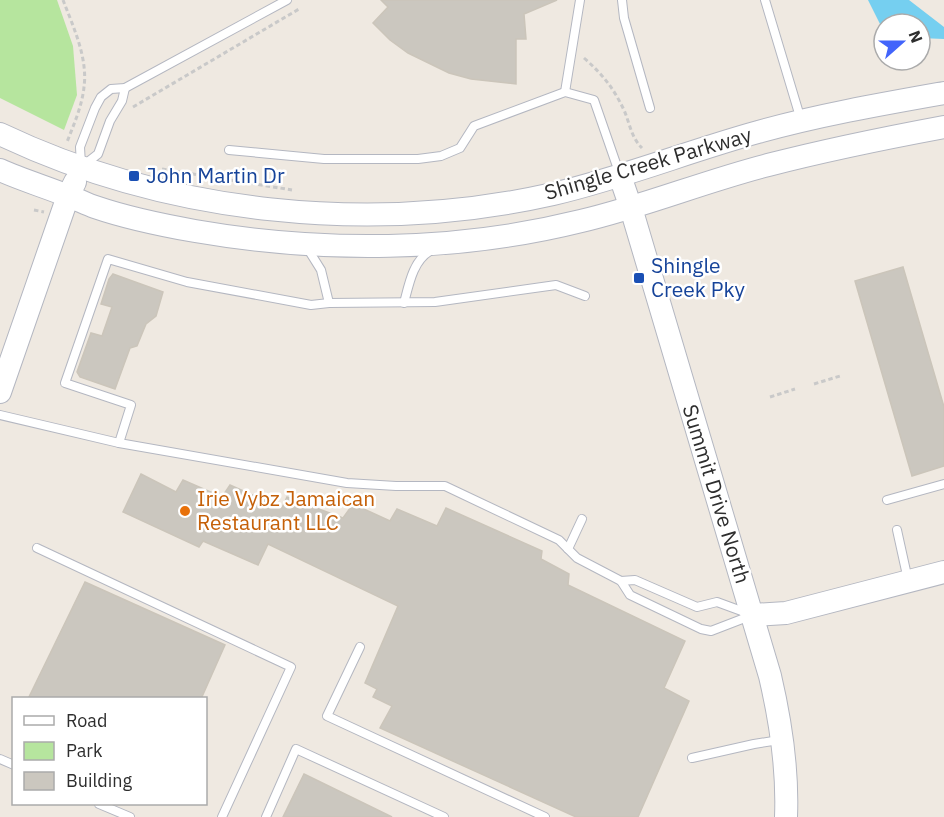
<svg xmlns="http://www.w3.org/2000/svg" width="944" height="817" font-family="'IBM Plex Sans',sans-serif">
  <style>
    .green { fill: #b6e59e }
    .water { fill: #75cff0 }
    .building { fill: #cbc7bf; stroke: #cbc5ba; stroke-width: 1.5 }
    .lines { fill: none; stroke-linecap: round; stroke-linejoin: round }
    .lane-casing { stroke: #b4b7c1; stroke-width: 10 }
    .secondary-casing { stroke: #b4b7c1; stroke-width: 24 }
    .path { stroke: #c9c9c9; stroke-width: 3; stroke-dasharray: 4.5 3; stroke-linecap: butt }
    .lane { stroke: #fff; stroke-width: 8 }
    .secondary { stroke: #fff; stroke-width: 22 }
    .transit-dot { fill: #1a4fb4; stroke: #fff; stroke-width: 2 }
    .food-dot { fill: #e8710a; stroke: #fff; stroke-width: 2 }
    .labels { text-anchor: middle; stroke-width: 5; stroke-linejoin: round; paint-order: stroke }
    .street-label { font-size: 21px; fill: #2e2e2e; stroke: #fff }
    .transit-label { font-size: 21px; fill: #164399; stroke: #fff; text-anchor: start }
    .food-label { font-size: 21px; fill: #c56008; stroke: #fff; text-anchor: start }
  </style>
  <rect width="100%" height="100%" fill="#efe9e1"/>
  <polygon class="green" points="0,0 57,0 73,46 77,95 64,130 0,98"/>
  <polygon class="water" points="868,0 909,0 944,27 944,39 920,38 920,24 884,24 884,32"/>
  <g class="building">
    <polygon points="381,0 557,0 524,14 526,39 516,39 516,84 471,79 449,73 408,53 390,40 373,23 388,7"/>
    <polygon points="903,267 944,407 944,466 912,476 855,281"/>
    <polygon points="113,274 163,292 156,316 146,324 137,346 130,348 115,389 80,377 77,372 91,333 102,336 112,307 101,304 109,279"/>
    <polygon points="141,474 176,492 183,480 222,497 230,485 282,508 287,497 343,518 353,504 390,521 397,509 437,526 446,508 542,551 541,559 569,574 568,585 685,641 664,688 689,701 638,817 576,817 380,728 392,706 373,697 377,689 365,683 398,606 268,544 258,565 203,541 199,547 123,512"/>
    <polygon points="85,582 225,645 201,699 28,699"/>
    <polygon points="304,774 392,817 283,817"/>
  </g>
  <g class="lines">
    <defs>
      <g id="lane">
        <polyline points="622,0 624,18 650,108"/>
        <polyline points="765,0 801,120"/>
        <polyline points="565,92 580,0"/>
        <polyline points="229,150 324,159 418,159 441,156 460,148 474,126 565,92 594,100 620,175"/>
        <polyline points="81,165 80,147 95,108 101,97 111,89 125,88 287,0"/>
        <polyline points="84,165 98,154 110,121 122,101 125,88"/>
        <polyline points="306,246 321,270 329,303"/>
        <path d="M404,303C409,284 413,261 430,251"/>
        <polyline points="0,415 119,443 347,483 396,486 445,486 559,540 577,558 621,581 630,595 701,629 711,631 750,616"/>
        <polyline points="119,443 131,405 65,383 108,259 187,282 311,305 329,303 435,302 556,285 585,296"/>
        <polyline points="887,500 944,484"/>
        <polyline points="897,530 908,580"/>
        <polyline points="37,548 291,667 222,817"/>
        <polyline points="568,549 582,519"/>
        <polyline points="621,581 635,580 697,607 717,602 747,613"/>
        <polyline points="360,647 327,716 545,817"/>
        <polyline points="692,758 754,744 779,740"/>
        <polyline points="0,759 14,765"/>
        <polyline points="99,804 130,817"/>
        <polyline points="266,817 296,749 444,817"/>
      </g>
      <g id="secondary">
        <path d="M0,134C168,214 371,235 553,194C622,178 689,151 758,132C819,115 882,104 944,93"/>
        <path d="M0,170C22,180 46,187 68,196C77,199 86,204 95,207C127,218 161,225 195,231C322,253 456,252 581,221C645,206 705,181 768,165C826,150 885,138 944,127"/>
        <path d="M620,176L631,208L770,676C781,723 788,769 786,817"/>
        <polyline points="0,392 68,196 75,182"/>
        <polyline points="752,615 786,613 944,572"/>
      </g>
    </defs>
    <use href="#lane" class="lane-casing"/>
    <use href="#secondary" class="secondary-casing"/>
    <g class="path">
      <path d="M63,0C73,26 88,58 84,87C82,106 74,124 67,142"/>
      <path d="M584,58C602,74 613,87 624,110C630,124 631,137 642,148"/>
      <polyline points="133,107 299,9"/>
      <polyline points="162,169 292,190"/>
      <polyline points="34,210 44,212"/>
      <polyline points="814,384 840,376"/>
      <polyline points="770,397 795,389"/>
    </g>
    <use href="#lane" class="lane"/>
    <use href="#secondary" class="secondary"/>
  </g>
  <g class="transit-dot">
    <rect x="128" y="170" width="12" height="12" rx="3"/>
    <rect x="633" y="272" width="12" height="12" rx="3"/>
  </g>
  <circle class="food-dot" cx="185" cy="511" r="6"/>
  <g class="labels">
    <g class="street-label">
      <text transform="translate(648 164) rotate(-16)" y="7">Shingle Creek Parkway</text>
      <text transform="translate(716 494) rotate(73)" y="7">Summit Drive North</text>
    </g>
    <g class="transit-label">
      <text x="146" y="183">John Martin Dr</text>
      <text x="651" y="273">Shingle<tspan x="651" dy="24">Creek Pky</tspan></text>
    </g>
    <g class="food-label">
      <text x="197" y="506">Irie Vybz Jamaican<tspan x="197" dy="24">Restaurant LLC</tspan></text>
    </g>
  </g>
  <rect x="12" y="697" width="195" height="108" fill="#ffffff" stroke="#ababab" stroke-width="1.5"/>
  <rect x="24" y="716" width="30" height="9" fill="#ffffff" stroke="#ababab" stroke-width="1.5"/>
  <text x="66" y="727" font-size="18" fill="#2e2e2e">Road</text>
  <rect x="24" y="742" width="30" height="18" fill="#b6e59e" stroke="#ababab" stroke-width="1.5"/>
  <text x="66" y="757" font-size="18" fill="#2e2e2e">Park</text>
  <rect x="24" y="772" width="30" height="18" fill="#cbc7bf" stroke="#ababab" stroke-width="1.5"/>
  <text x="66" y="787" font-size="18" fill="#2e2e2e">Building</text>
  <g transform="translate(902 42) rotate(69)"><circle r="28" fill="#ffffff" stroke="#ababab" stroke-width="1.5"/>
  <path d="M0-4.5L10 22L0 15L-10 22Z" fill="#4264fb"/>
  <text y="-9" font-size="16" font-weight="bold" text-anchor="middle" fill="#2e2e2e">N</text>
  </g>
</svg>
